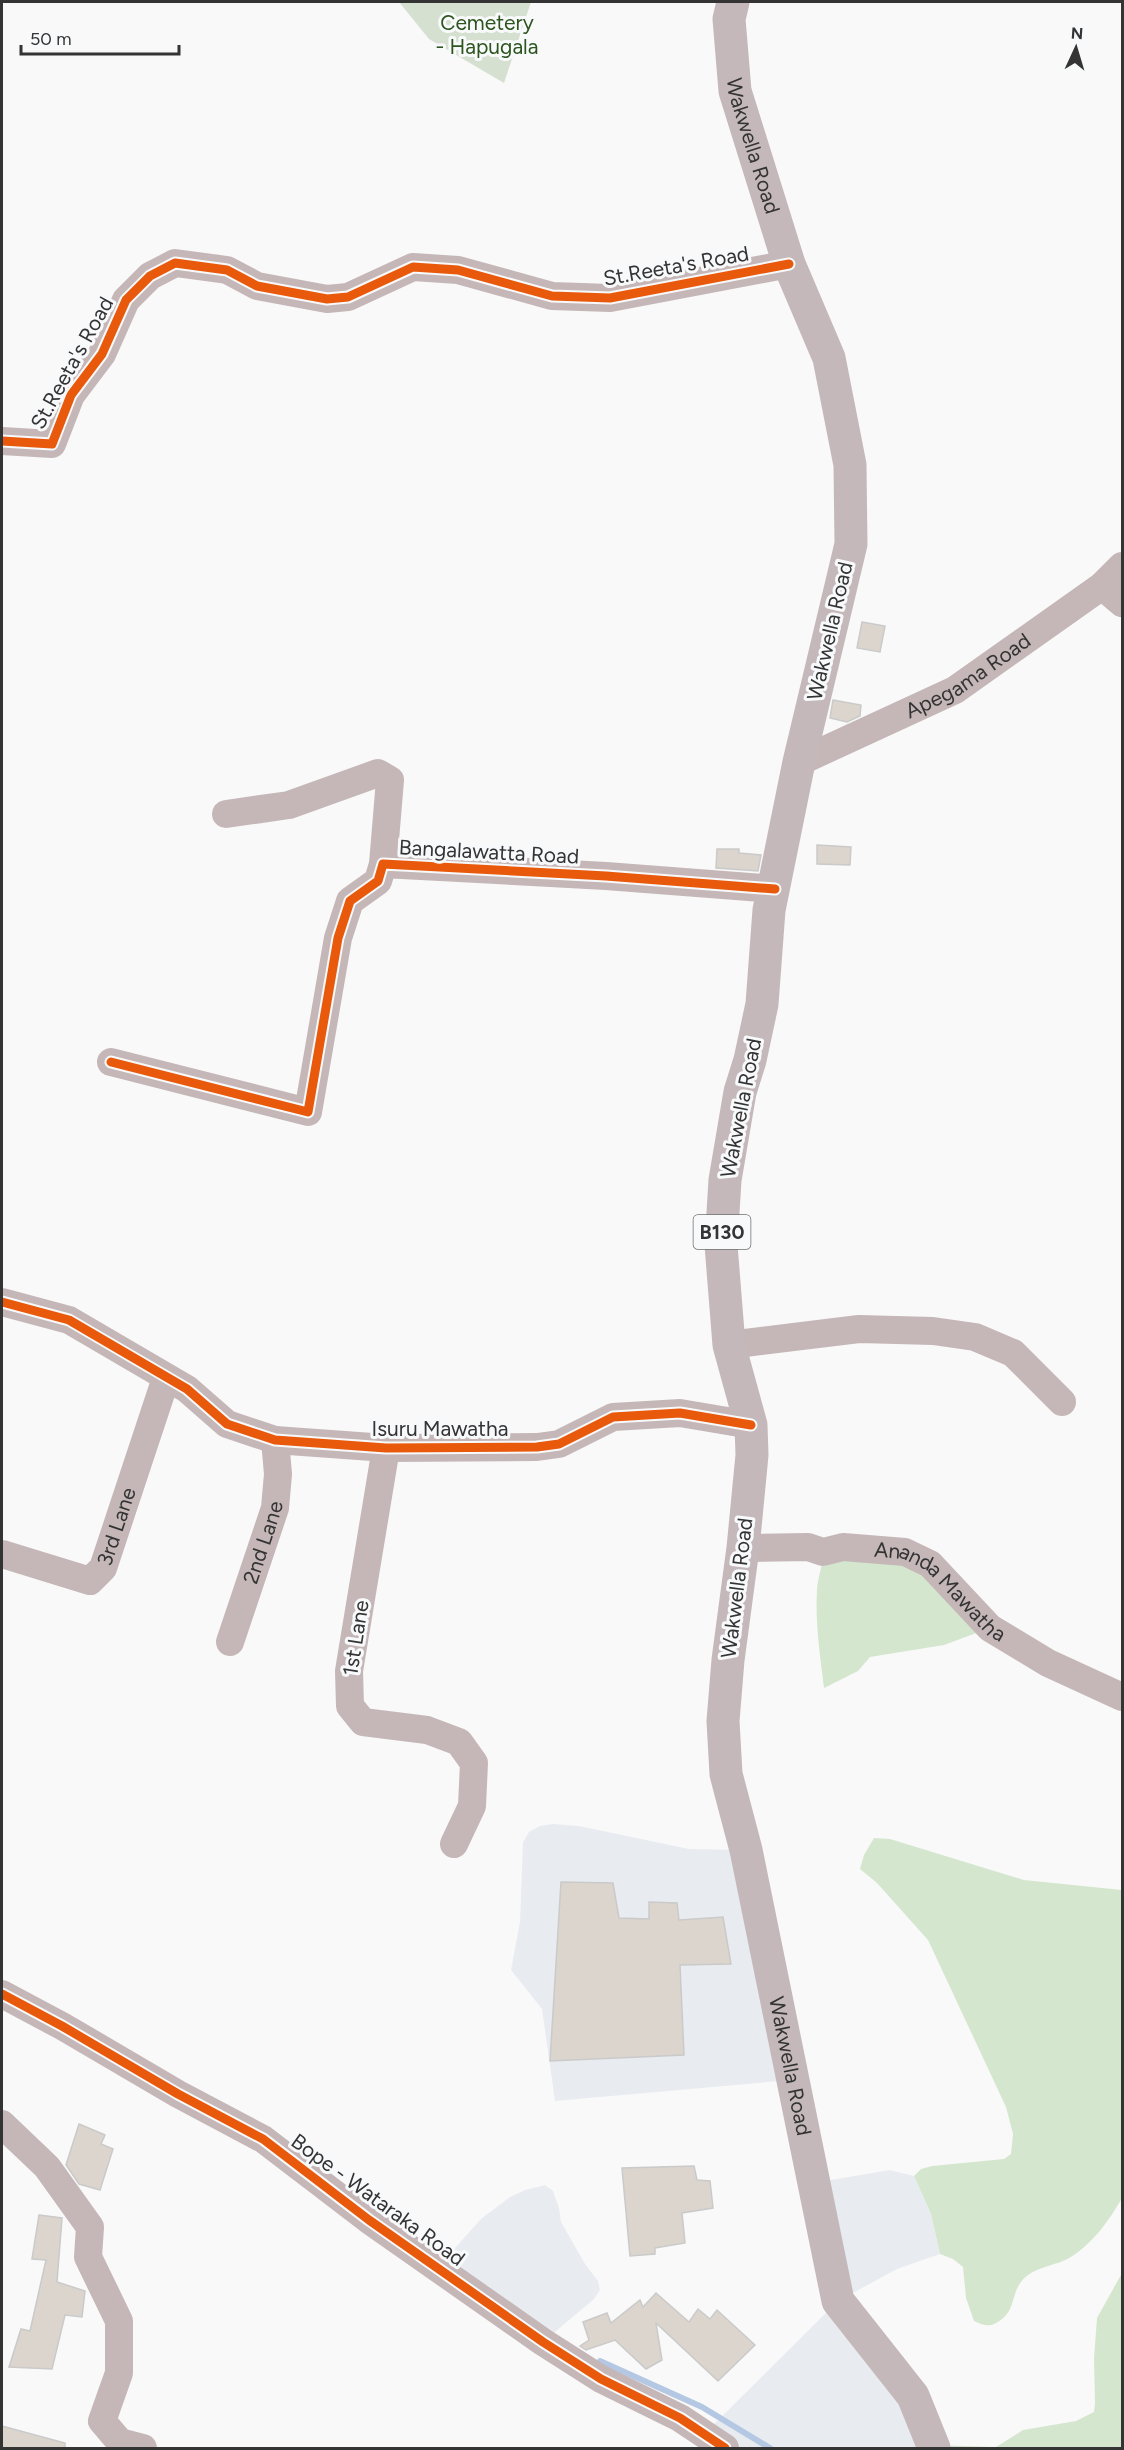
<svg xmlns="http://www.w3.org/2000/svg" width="1124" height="2450" font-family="Figtree,sans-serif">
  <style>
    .built { fill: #e8ecf0 }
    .green { fill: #d5e0d1 }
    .forest { fill: #d5e6cf }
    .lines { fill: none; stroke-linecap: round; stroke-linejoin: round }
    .stream { stroke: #b4c8e3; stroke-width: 6 }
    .building { fill: #dbd5cd; stroke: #cacaca; stroke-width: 1.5 }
    .minor { stroke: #c5b7b8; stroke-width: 28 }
    .major { stroke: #c5b8ba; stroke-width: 33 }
    .cycleway-casing { stroke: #f8f9fa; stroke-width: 13 }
    .cycleway { stroke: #e8590c; stroke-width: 9 }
    .labels { text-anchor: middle; stroke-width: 6; stroke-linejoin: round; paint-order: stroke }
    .shield { fill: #f8f9fa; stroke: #6f6f70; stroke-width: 1.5 }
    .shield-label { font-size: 20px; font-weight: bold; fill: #343435 }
    .park-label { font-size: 21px; fill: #2c541d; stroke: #f8f9fa }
    .street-label { font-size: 21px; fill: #343435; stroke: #f8f9fa }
  </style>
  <rect width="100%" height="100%" fill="#f9f9f9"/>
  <g class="built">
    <polygon points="553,1824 579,1826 689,1849 746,1850 791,2080 555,2101 542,2009 511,1970 520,1922 523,1842 529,1832 540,1826"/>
    <polygon points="890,2170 914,2176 931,2214 940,2254 897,2269 838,2301 934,2448 725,2448 705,2433 838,2301 813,2183"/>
    <polygon points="545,2185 553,2191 559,2208 561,2222 585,2264 598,2281 600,2290 594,2299 543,2342 438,2267 481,2219 510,2197 525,2190"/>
  </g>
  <polygon class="green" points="399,2 531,2 504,83 429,39"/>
  <g class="forest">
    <path d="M823,1552H905L990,1628L944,1645L870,1657L858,1671L824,1688C820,1655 815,1623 817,1589C818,1577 823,1565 823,1552Z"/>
    <path d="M874,1838L890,1839L1024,1880L1122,1890V2198C1109,2221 1093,2243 1071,2257C1055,2267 1030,2266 1019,2285C1011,2298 1015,2313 996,2323C988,2328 981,2324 974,2321L966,2298L963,2267L953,2259L940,2254L931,2214L914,2176L921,2169L932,2166L1004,2159L1011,2154L1013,2134L1006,2107L928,1940L877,1883L860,1869L864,1855Z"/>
    <polygon points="1122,2273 1122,2448 934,2448 933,2445 996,2447 1023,2430 1076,2421 1094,2412 1095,2403 1094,2358 1097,2318"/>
  </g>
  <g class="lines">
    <polyline class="stream" points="600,2361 702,2407 770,2448"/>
  </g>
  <g class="building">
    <polygon points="862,622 885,626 880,652 857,648"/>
    <polygon points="833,700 861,705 860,716 847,722 830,718"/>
    <polygon points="817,845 851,847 850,865 817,864"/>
    <polygon points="717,849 739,849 739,853 761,855 758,871 716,868"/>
    <polygon points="561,1882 613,1883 619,1918 649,1919 649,1902 677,1903 679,1920 723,1917 731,1964 680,1965 684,2055 550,2061"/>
    <polygon points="79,2124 105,2135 101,2144 113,2149 100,2190 79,2184 66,2165"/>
    <polygon points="694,2166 697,2180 710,2181 713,2208 682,2213 685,2243 655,2248 655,2254 630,2256 622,2168"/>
    <polygon points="39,2215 62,2218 57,2282 85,2291 82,2317 65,2315 52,2369 9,2367 21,2329 30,2331 46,2260 32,2259"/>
    <polygon points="656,2293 689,2322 698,2309 710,2319 717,2310 755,2345 718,2381 656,2323 662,2360 646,2369 615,2340 586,2350 580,2346 589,2340 583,2322 607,2313 611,2323 640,2300 643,2307"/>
    <polygon points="2,2426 65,2443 65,2448 2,2448"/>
  </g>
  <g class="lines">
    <g class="minor">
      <polyline points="2,441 52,444 71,395 102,354 126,300 150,276 175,263 227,270 257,286 327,299 348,297 413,267 458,270 552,296 610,298 789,264"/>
      <polyline points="1102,586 1122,603"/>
      <path id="s1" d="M799,762L955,690L1102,586L1122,566"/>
      <polyline points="226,814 289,805 378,773 390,780 383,864"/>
      <polyline points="111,1062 308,1112 338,938 350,901 378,881 383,864 606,876 775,889"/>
      <polyline points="2,1302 69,1320 187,1389 227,1424 275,1440 386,1448 537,1447 559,1444 613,1417 680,1413 751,1425"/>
      <polyline points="729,1345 859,1329 933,1331 975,1337 1013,1353 1062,1402"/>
      <polyline points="386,1448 349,1671 350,1706 363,1722 427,1730 459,1742 474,1763 472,1806 454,1844"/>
      <path id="s2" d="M743,1548L808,1547L823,1552L843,1547L905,1552L930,1564L990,1628L1048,1663L1122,1697"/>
      <path id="s3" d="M2,1554L90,1581L103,1568L166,1378"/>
      <path id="s4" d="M230,1642L275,1508L278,1474L275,1440"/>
      <polyline points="2,1994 62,2026 178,2094 263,2139 369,2220 543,2342 601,2379 680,2418 725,2448"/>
      <polyline points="2,2124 47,2167 90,2227 88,2257 119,2321 119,2373 102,2421 120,2442 143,2448"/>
    </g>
    <path class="major" id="s5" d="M733,2L729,19L735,91L789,264L829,358L850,465L851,544L799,762L769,910L762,1004L750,1060L740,1092L725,1180L721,1245L729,1345L751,1425L752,1455L743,1548L728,1660L723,1721L726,1774L746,1850L838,2301L913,2396L934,2448"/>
    <defs>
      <g id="cycleway">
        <polyline points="2,441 52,444 71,395 102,354 126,300 150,276 175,263 227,270 257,286 327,299 348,297 413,267 458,270 552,296 610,298 789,264"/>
        <polyline points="111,1062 308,1112 338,938 350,901 378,881 383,864 606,876 775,889"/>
        <polyline points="2,1302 69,1320 187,1389 227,1424 275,1440 386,1448 537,1447 559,1444 613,1417 680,1413 751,1425"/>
        <polyline points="2,1994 62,2026 178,2094 263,2139 369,2220 543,2342 601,2379 680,2418 725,2448"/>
      </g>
    </defs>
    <use href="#cycleway" class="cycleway-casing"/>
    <use href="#cycleway" class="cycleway"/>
  </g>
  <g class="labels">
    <rect class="shield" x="693.5" y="1215" width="57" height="34" rx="4.5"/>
    <g class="shield-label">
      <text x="722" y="1239">B130</text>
    </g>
    <g class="park-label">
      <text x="487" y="30">Cemetery<tspan x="487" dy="24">- Hapugala</tspan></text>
    </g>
    <g class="street-label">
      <text dy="7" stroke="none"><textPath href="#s5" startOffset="147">Wakwella Road</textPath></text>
      <text transform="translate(676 266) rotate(-10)" y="7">St.Reeta's Road</text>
      <text transform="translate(72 363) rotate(-61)" y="7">St.Reeta's Road</text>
      <text transform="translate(830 631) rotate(-77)" y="7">Wakwella Road</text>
      <text dy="7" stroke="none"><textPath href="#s1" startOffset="190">Apegama Road</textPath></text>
      <text transform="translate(489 852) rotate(3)" y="7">Bangalawatta Road</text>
      <text transform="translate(741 1108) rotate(-79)" y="7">Wakwella Road</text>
      <text x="440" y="1436">Isuru Mawatha</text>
      <text dy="7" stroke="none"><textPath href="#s3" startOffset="154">3rd Lane</textPath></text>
      <text dy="7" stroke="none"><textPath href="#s4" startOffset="105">2nd Lane</textPath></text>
      <text transform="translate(737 1588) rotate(-83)" y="7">Wakwella Road</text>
      <text dy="7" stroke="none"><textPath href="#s2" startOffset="214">Ananda Mawatha</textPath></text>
      <text transform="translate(356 1638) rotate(-81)" y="7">1st Lane</text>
      <text dy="7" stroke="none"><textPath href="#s5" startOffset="2109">Wakwella Road</textPath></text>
      <text transform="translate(378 2200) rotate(36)" y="7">Bope - Wataraka Road</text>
    </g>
  </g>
  <rect width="1124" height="2450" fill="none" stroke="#343435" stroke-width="6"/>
  <g transform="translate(1076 48) rotate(4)" stroke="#f8f9fa" stroke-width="4.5" paint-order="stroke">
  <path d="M0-4.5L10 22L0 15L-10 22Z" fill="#343435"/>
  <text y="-9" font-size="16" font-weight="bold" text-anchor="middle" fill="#343435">N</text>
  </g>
  <path d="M21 45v9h158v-9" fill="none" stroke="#343435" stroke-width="3"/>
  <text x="30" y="45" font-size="18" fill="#343435" stroke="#f8f9fa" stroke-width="4.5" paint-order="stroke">50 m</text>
</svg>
